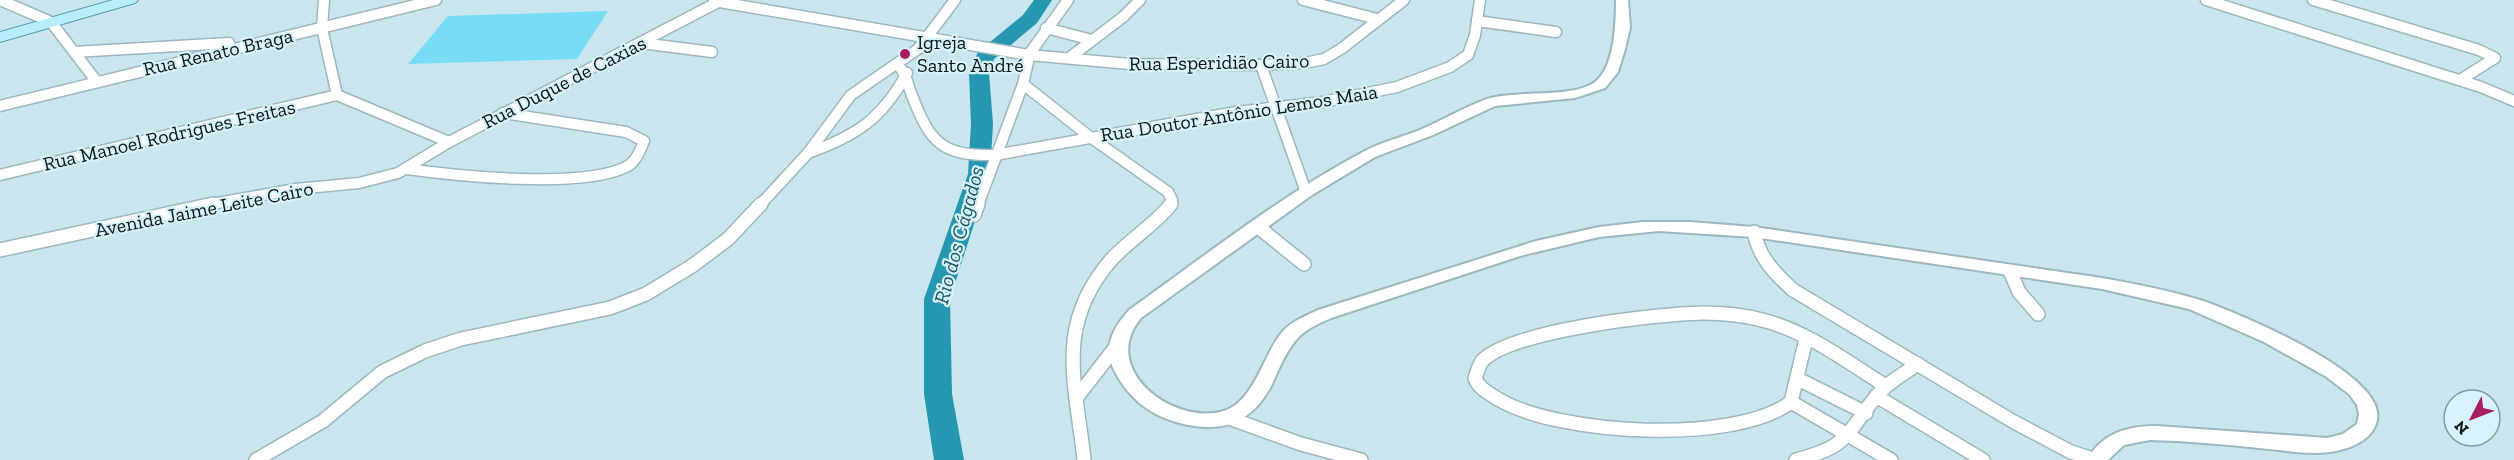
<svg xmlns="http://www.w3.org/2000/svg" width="2514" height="460" font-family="'Zilla Slab',serif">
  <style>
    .green { fill: #79dcf5 }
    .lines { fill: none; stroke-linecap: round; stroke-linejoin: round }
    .river { fill: #2697b0; fill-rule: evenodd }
    .minor-far1-casing { stroke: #9cb7bf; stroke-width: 13 }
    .minor-casing { stroke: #9cb7bf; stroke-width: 16 }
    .secondary-casing { stroke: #9cb7bf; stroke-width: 4 }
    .primary-casing { stroke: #5a9bab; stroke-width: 2 }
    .minor-far1 { stroke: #fff; stroke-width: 10 }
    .minor { stroke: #fff; stroke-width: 13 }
    .secondary { fill: #fff; fill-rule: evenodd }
    .primary { fill: #b6eefd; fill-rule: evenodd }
    .poi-dot { fill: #a91e61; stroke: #d6f2fa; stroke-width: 2 }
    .labels { text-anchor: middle; stroke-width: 4.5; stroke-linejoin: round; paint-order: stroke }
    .poi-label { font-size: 20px; fill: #0b1517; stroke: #d6f2fa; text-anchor: start }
    .street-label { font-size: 20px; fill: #0b1517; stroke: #d6f2fa }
    .water-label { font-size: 21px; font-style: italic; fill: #1b5663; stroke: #d6f2fa }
  </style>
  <rect width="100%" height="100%" fill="#c9e5ed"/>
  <polygon class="green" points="608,11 577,59 408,64 448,16"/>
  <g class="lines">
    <polygon class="river" points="1034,0 1052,0 1037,23 994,59 989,73 993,124 990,174 950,299 952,394 964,460 934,460 924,394 924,299 968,174 971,124 969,73 978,52 1023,15"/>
    <defs>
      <g id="minor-far1">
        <polyline points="0,0 51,22 97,82"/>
        <polyline points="324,0 322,28 337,95 449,142"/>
        <polyline points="1303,0 1377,19"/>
        <polyline points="2206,0 2481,87 2514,101"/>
        <polyline points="2313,0 2479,50 2495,58 2460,80"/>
        <polyline points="714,1 1029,55 1130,64 1261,65 1305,63 1324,59 1341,49 1404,0"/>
        <polyline points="1477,21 1556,32"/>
        <polyline points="1046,28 1092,40"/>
        <polyline points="641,43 712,52"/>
        <polyline points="74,52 229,43"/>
        <polyline points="1069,58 1123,17 1140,0"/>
        <path d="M897,64C906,73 907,82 911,93C930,143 941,156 995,155L1236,112L1323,102L1397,87L1450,67L1468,55L1475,35L1480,0"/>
        <polyline points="1261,65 1306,192"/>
        <polyline points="1023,84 1090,137 1168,192 1172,200 1170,205"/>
        <polyline points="0,106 436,0"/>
        <path d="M808,153C856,136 882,119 907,73"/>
        <path d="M407,169C458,176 581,189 626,167C636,162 640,151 644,141L626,132L503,113"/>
        <polyline points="0,175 337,95"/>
        <polyline points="206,205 296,189 359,183 398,173 449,142 722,0"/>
        <polyline points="760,205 808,153 851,95 918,49 955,0"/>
        <polyline points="978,205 1023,84 1030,53 1068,0"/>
      </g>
      <g id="minor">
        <polyline points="974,215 978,204"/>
        <polyline points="1257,226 1304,264"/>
        <path d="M1754,232C1759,257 1774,273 1793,290L2014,422L2071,452L2096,460"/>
        <polyline points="0,250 213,204"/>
        <polyline points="2010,271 2019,292 2038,314"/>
        <path d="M1806,339L1791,402C1734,445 1558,435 1498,399C1489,393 1479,389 1475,378C1477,373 1479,365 1482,361C1513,330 1657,314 1703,313C1722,313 1743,315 1762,320C1807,331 1847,362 1886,386"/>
        <polyline points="1798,379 1866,413"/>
        <polyline points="1876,396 1983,460"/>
        <polyline points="1077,397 1118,344"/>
        <polyline points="1791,402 1891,460"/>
        <polyline points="1229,418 1301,444 1361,460"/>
        <polyline points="256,460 323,421 382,372 425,351 461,339 610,308 646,294 692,266 728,239 761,204"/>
        <path d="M1084,460C1076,383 1054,326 1111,260C1127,242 1159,221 1171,204"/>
        <path d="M1796,460C1854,445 1845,432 1880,392C1891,380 1905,373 1918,364"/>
      </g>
      <path id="secondary" d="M1616,0H1628L1630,28L1625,49L1618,72L1605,88L1575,98L1495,106L1433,135L1375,157L1312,195L1141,318C1099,368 1170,423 1220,412C1255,404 1262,355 1283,331C1292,321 1306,316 1318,310L1536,241L1599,227L1643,222H1690L1754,227L2102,278C2135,284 2168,290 2200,300C2236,312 2387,374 2377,420C2373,439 2354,447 2336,451C2311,456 2284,450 2259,448C2223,444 2186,441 2150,440L2124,445L2108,460H2087C2102,433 2127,426 2157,426L2327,438L2343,434L2357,424L2359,414L2357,405L2349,394L2325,376L2264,342L2189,309L2102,289L1754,237L1659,231L1599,237L1520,256L1331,318C1318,324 1305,329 1296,340C1284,354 1278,372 1270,388C1249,426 1217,434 1176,422C1147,414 1126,395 1113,368C1103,345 1114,327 1129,310C1205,256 1280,196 1363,152C1381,142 1403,137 1422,129C1443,120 1463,108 1484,100C1515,89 1572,99 1595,82C1615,67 1616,22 1616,0Z"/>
      <polygon id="primary" points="113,0 138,0 135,3 0,42 0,32"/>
    </defs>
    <use href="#minor-far1" class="minor-far1-casing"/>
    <use href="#minor" class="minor-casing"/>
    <use href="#secondary" class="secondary-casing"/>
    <use href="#primary" class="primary-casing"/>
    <use href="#minor-far1" class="minor-far1"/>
    <use href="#minor" class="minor"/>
    <use href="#secondary" class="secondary"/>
    <use href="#primary" class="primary"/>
  </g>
  <circle class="poi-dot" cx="905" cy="54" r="6"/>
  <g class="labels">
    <g class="poi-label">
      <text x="917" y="49">Igreja<tspan x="917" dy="23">Santo André</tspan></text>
    </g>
    <g class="street-label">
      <text transform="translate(218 52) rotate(-13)" y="7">Rua Renato Braga</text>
      <text transform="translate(1219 62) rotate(-1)" y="7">Rua Esperidião Cairo</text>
      <text transform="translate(564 82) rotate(-27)" y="7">Rua Duque de Caxias</text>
      <text transform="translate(1239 113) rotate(-9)" y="7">Rua Doutor Antônio Lemos Maia</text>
      <text transform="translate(169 135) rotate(-13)" y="7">Rua Manoel Rodrigues Freitas</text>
      <text transform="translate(204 209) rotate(-11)" y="7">Avenida Jaime Leite Cairo</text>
    </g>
    <g class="water-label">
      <text transform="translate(959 235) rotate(-75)" y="7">Rio dos Cágados</text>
    </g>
  </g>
  <g transform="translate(2472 418) rotate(228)"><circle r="28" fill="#d6f2fa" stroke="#859a9f" stroke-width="1.5"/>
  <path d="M0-4.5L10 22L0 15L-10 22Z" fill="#a91e61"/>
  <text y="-9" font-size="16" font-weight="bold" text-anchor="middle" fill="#0b1517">N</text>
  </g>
</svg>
